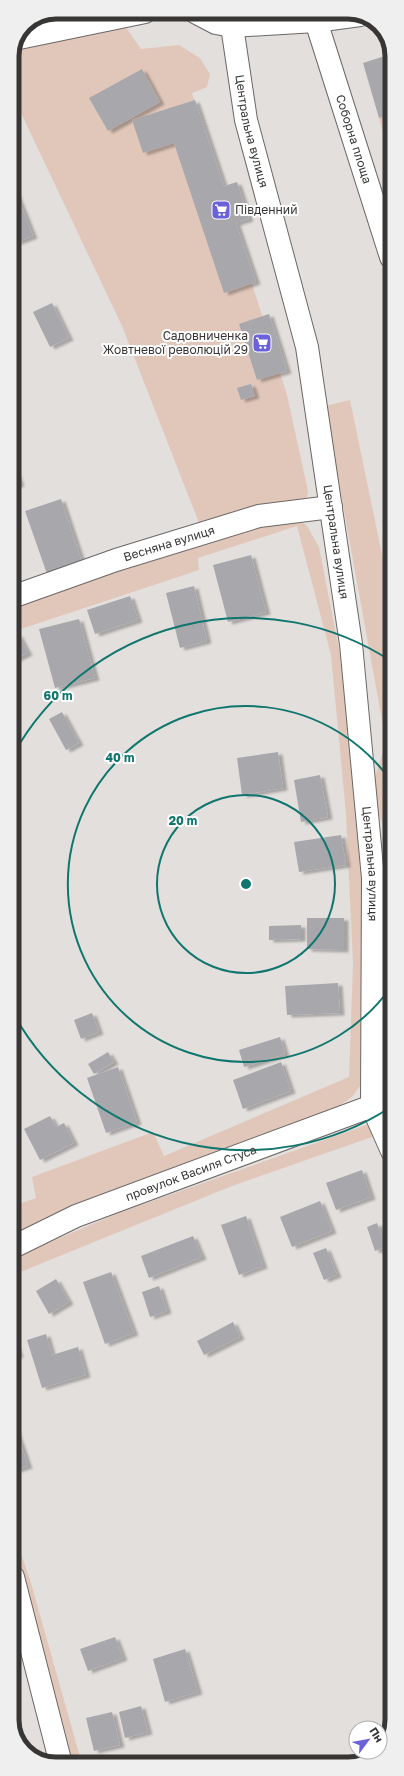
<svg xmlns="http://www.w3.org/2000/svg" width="404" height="1776" font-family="'Golos Text',sans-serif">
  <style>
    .green { fill: #e1c7ba }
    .building { fill: #a8a8ac; filter: url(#shadow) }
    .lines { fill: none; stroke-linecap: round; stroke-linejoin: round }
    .minor-casing { stroke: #6b6765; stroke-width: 24 }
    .tertiary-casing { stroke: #6b6765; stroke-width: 24 }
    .minor { stroke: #fff; stroke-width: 22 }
    .tertiary { stroke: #fff; stroke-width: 22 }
    .ring { fill: none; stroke: #0f766e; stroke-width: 2 }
    .labels { text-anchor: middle; stroke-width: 4; stroke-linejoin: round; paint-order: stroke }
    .street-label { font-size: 12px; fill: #383635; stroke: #fff }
    .poi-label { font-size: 12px; fill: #383635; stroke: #fff; text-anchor: start }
    .rim { fill: none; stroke: #383635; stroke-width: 5 }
    .centre { fill: #0f766e; stroke: #fff; stroke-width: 2 }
    .ring-label { font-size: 12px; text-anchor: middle; font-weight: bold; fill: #0f766e; stroke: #fff; stroke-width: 4; stroke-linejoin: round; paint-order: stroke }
  </style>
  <defs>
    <filter id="shadow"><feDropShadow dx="4.5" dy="2.5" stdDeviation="1" flood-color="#0004"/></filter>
  </defs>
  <rect width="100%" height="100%" fill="#e3dfdd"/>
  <g class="green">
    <polygon points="56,12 97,12 24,28 25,25"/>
    <polygon points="125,26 141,49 179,45 200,58 210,74 207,87 192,93 287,395 308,491 306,503 201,528 122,326 12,94 12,55 15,49"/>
    <polygon points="391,114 391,161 379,118"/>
    <polygon points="350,400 391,598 392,920 390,845 376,807 372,787 386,742 325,406"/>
    <polygon points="298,519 307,526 319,547 346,685 364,866 360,1086 352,1097 339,1106 120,1188 13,1235 13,1206 36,1198 32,1177 153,1132 164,1156 349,1077 353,964 346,814 331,655 297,526 198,558 199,570 12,632 12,608 253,523"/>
    <polygon points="392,1022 392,1139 386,1102 391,1047"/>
    <polygon points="369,1124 372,1137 232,1186 13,1275 13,1258 116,1214"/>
    <polygon points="13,1530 31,1583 82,1764 72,1764 25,1588 13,1553"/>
  </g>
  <g class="building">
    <polygon points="391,54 391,114 379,118 363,63"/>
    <polygon points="142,69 160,102 108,131 89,98"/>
    <polygon points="195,100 224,186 237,182 249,219 236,223 256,282 224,293 174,143 143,153 132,120"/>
    <polygon points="12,188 14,188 33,236 12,244"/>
    <polygon points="52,303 69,338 50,347 33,312"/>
    <polygon points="269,314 287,371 257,380 239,324"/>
    <polygon points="251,384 255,396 241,400 237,388"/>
    <polygon points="12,467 14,467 20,484 12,487"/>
    <polygon points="61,499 82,562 47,574 25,511"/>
    <polygon points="251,555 266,612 228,622 213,565"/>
    <polygon points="194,586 207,641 180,648 166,593"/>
    <polygon points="130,596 138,620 95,634 87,610"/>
    <polygon points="79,619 95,678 55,688 39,629"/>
    <polygon points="18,634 28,653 12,661 12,637"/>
    <polygon points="62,712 79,743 66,750 49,719"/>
    <polygon points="278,752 283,788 242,795 237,758"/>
    <polygon points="320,775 328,817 301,822 294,780"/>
    <polygon points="341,835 346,865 299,872 294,842"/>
    <polygon points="307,918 344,918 344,950 307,949"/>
    <polygon points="301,925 301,939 269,940 269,926"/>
    <polygon points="338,983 340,1013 287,1015 285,986"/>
    <polygon points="92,1013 99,1032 81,1039 74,1020"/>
    <polygon points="280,1037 285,1054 244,1067 239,1050"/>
    <polygon points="108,1052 114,1062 94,1074 88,1064"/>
    <polygon points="281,1062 291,1091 243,1109 233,1080"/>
    <polygon points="118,1067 137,1122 106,1133 87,1078"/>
    <polygon points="50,1116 56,1127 64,1123 74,1143 40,1160 24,1129"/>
    <polygon points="362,1170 371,1197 336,1210 326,1183"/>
    <polygon points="320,1201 332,1231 292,1247 280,1217"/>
    <polygon points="246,1216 263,1266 239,1275 221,1225"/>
    <polygon points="377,1223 386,1247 375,1251 367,1227"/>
    <polygon points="193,1236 202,1257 149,1278 141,1256"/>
    <polygon points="326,1248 337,1275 324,1280 313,1253"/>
    <polygon points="111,1272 134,1333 105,1344 83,1282"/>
    <polygon points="56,1279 69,1302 49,1314 36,1291"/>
    <polygon points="159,1286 167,1311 150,1317 142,1292"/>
    <polygon points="233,1322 240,1337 204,1355 197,1341"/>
    <polygon points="46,1334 52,1355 78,1347 86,1375 42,1388 27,1340"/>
    <polygon points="13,1335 19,1355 13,1357"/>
    <polygon points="13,1422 28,1466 13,1471"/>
    <polygon points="115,1637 123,1658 88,1671 80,1649"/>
    <polygon points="185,1649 198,1692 165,1702 153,1659"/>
    <polygon points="141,1706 148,1732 125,1738 119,1712"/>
    <polygon points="112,1712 120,1745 94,1751 86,1718"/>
  </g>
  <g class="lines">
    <defs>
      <g id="minor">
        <path id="s1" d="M316,21L391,257"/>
        <path id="s2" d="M232,26L246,120L307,347L351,644L373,878L372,1106L392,1151"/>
        <polyline points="19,38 145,12"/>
        <path id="s3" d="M12,597L116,560L259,516L331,507"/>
        <path id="s4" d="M13,1247L76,1216L372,1106"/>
        <polyline points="13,1577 61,1764"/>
      </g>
      <polyline id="tertiary" points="195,12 216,23 232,26 316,21 360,15"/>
    </defs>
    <use href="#minor" class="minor-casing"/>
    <use href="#tertiary" class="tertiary-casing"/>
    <use href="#minor" class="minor"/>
    <use href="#tertiary" class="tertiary"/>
  </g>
  <g class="ring">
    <circle cx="246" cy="884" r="89"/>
    <path d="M391 987A178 178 0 1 1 391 781"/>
    <path d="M391 1107A266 266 0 0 1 13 1013M13 755A266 266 0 0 1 391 661"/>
  </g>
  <defs>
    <symbol id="supermarket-square" viewBox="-11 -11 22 22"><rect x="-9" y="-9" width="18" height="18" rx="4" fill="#6b61da" stroke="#fff"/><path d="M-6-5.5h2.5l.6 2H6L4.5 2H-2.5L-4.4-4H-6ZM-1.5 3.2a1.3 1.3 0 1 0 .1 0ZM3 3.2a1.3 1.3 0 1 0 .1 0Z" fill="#fff"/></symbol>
  </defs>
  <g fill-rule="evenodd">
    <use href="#supermarket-square" x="210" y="199" width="22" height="22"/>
    <use href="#supermarket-square" x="251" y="332" width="22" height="22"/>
  </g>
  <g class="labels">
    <g class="street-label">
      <text dy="4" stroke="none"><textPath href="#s2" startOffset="107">Центральна вулиця</textPath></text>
      <text dy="4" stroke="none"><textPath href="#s1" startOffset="124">Соборна площа</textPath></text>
      <text dy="4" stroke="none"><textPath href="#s2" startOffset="527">Центральна вулиця</textPath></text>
      <text dy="4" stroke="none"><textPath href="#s3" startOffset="166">Весняна вулиця</textPath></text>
      <text dy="4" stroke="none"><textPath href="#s2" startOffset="851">Центральна вулиця</textPath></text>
      <text dy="4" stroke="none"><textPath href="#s4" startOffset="193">провулок Василя Стуса</textPath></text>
    </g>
    <g class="poi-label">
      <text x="235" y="214">Південний</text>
      <text x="248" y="340" text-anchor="end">Садовниченка<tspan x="248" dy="14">Жовтневої революцій 29</tspan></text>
    </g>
  </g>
  <path d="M0 0H404V1776H0ZM56 19H348A37 37 0 0 1 385 56V1720A37 37 0 0 1 348 1757H56A37 37 0 0 1 19 1720V56A37 37 0 0 1 56 19Z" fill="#efefef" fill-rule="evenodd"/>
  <path class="rim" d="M56 19H348A37 37 0 0 1 385 56V1720A37 37 0 0 1 348 1757H56A37 37 0 0 1 19 1720V56A37 37 0 0 1 56 19Z"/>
  <circle cx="246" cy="884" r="6" class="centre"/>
  <g class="ring-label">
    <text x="58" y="700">60 m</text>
    <text x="120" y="762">40 m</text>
    <text x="183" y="825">20 m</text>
  </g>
  <g transform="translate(368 1740) rotate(58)"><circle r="19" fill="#ffffff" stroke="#afafae"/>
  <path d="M0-3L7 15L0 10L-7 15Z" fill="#6b61da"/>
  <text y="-6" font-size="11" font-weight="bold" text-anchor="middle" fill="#383635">Пн</text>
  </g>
</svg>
